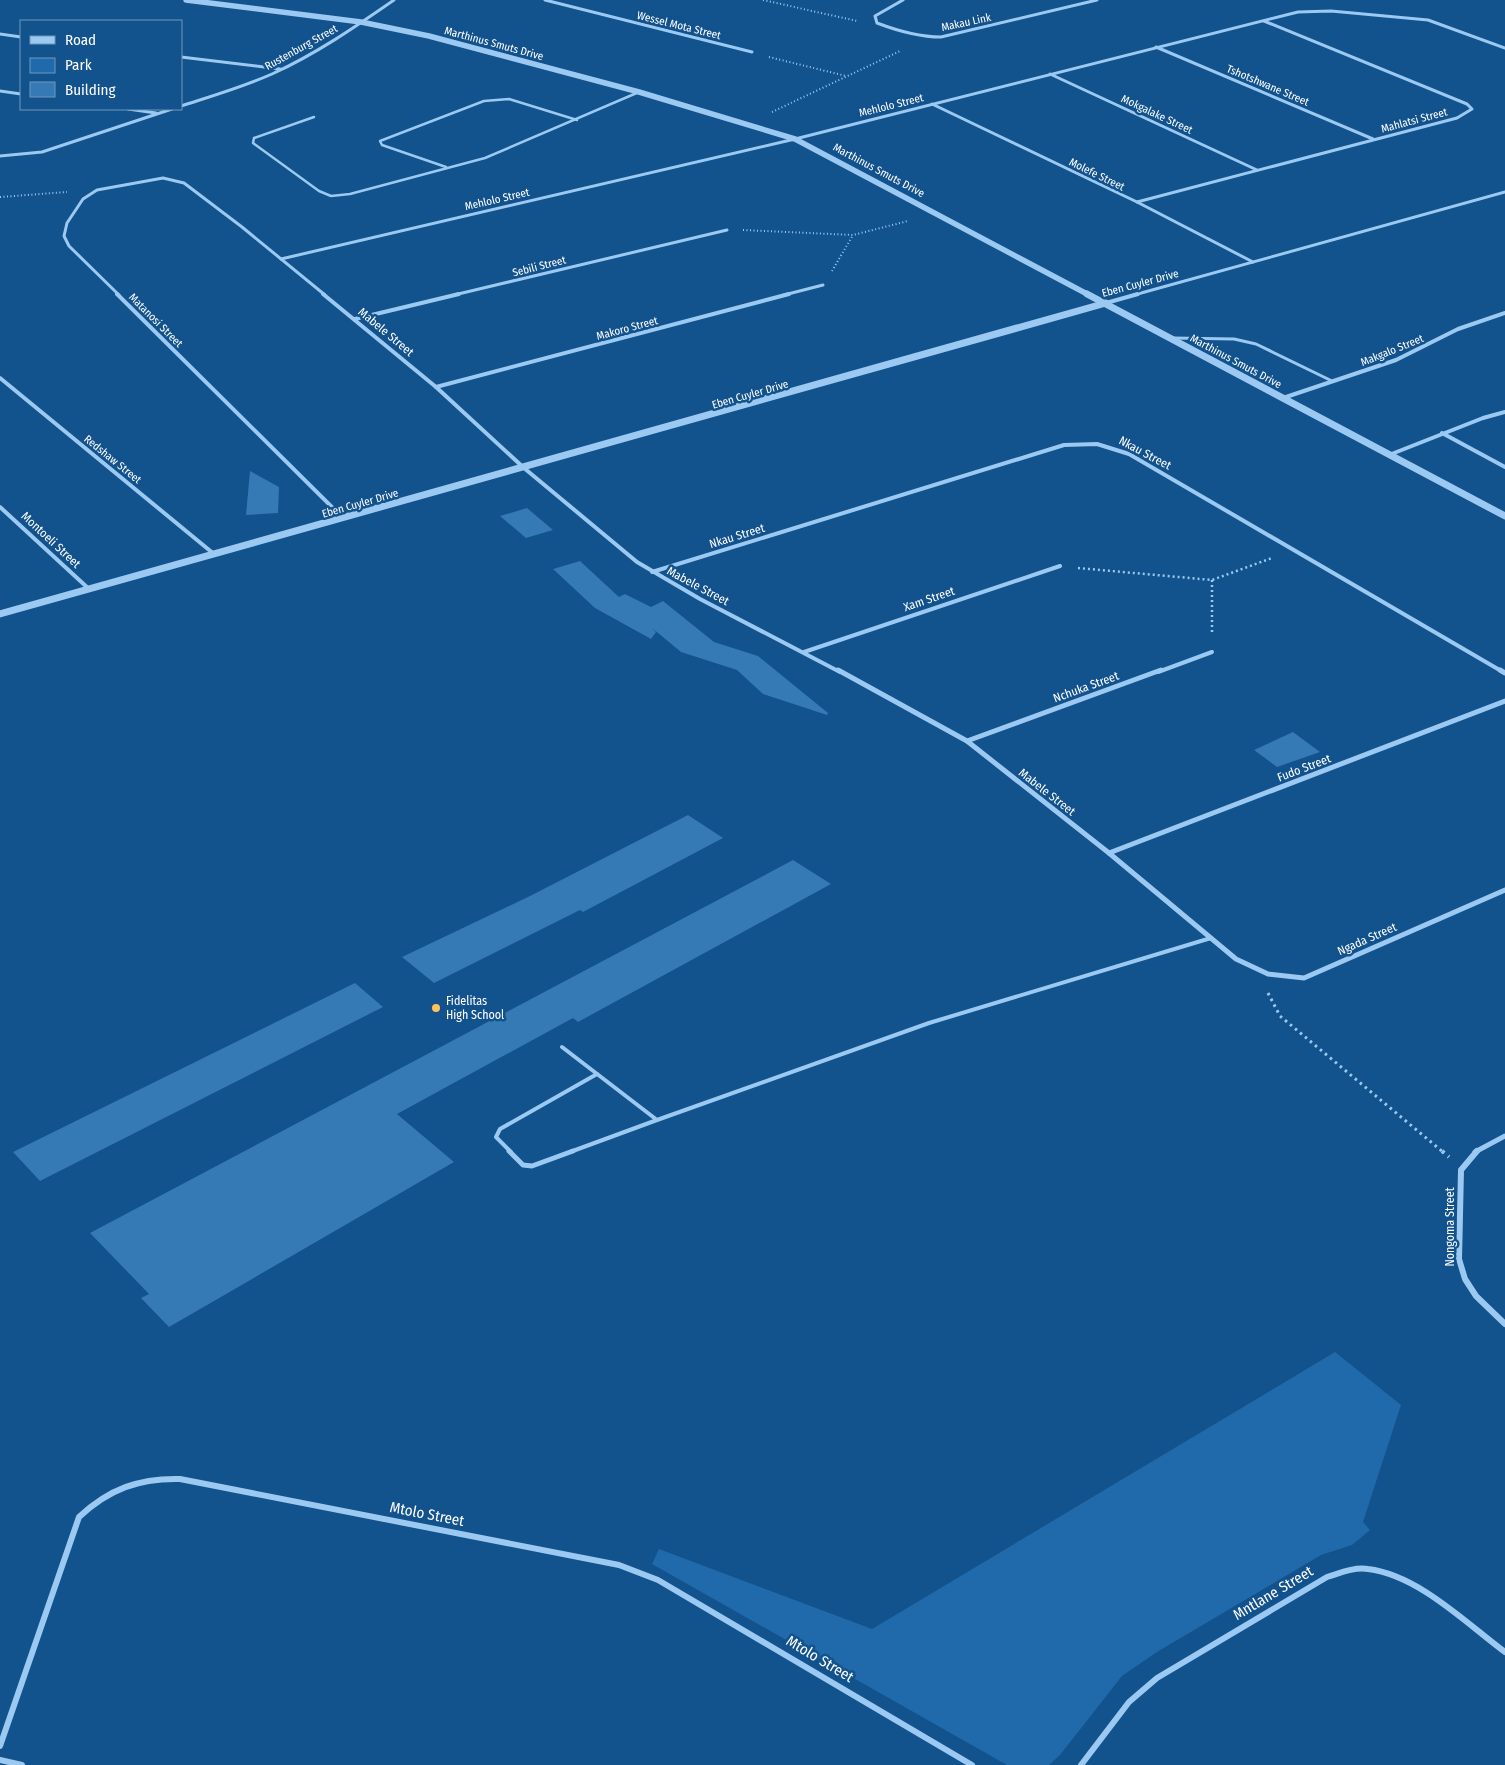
<svg xmlns="http://www.w3.org/2000/svg" width="1505" height="1765" font-family="'Fira Sans Condensed',sans-serif">
  <style>
    .green { fill: #206aab }
    .building { fill: #3579b5 }
    .lines { fill: none; stroke-linecap: round; stroke-linejoin: round }
    .path-far3 { stroke: #9bc9f2; stroke-width: 2; stroke-dasharray: 1 2.5; stroke-linecap: butt }
    .path-far2 { stroke: #9bc9f2; stroke-width: 2.5; stroke-dasharray: 2 3; stroke-linecap: butt }
    .path-far1 { stroke: #9bc9f2; stroke-width: 3; stroke-dasharray: 2.5 4; stroke-linecap: butt }
    .path { stroke: #9bc9f2; stroke-width: 4; stroke-dasharray: 3 5; stroke-linecap: butt }
    .service-far3 { stroke: #9bc9f2; stroke-width: 2.5 }
    .service-far2 { stroke: #9bc9f2; stroke-width: 3 }
    .service-far1 { stroke: #9bc9f2; stroke-width: 4 }
    .service { stroke: #9bc9f2; stroke-width: 5 }
    .minor-far3 { stroke: #9bc9f2; stroke-width: 3 }
    .minor-far2 { stroke: #9bc9f2; stroke-width: 4 }
    .minor-far1 { stroke: #9bc9f2; stroke-width: 5 }
    .minor { stroke: #9bc9f2; stroke-width: 6 }
    .tertiary-far1 { stroke: #9bc9f2; stroke-width: 5.5 }
    .tertiary { stroke: #9bc9f2; stroke-width: 7 }
    .poi-dot { fill: #ffc25b; stroke: #12528d; stroke-width: 2 }
    .labels { text-anchor: middle; stroke-width: 5; stroke-linejoin: round; paint-order: stroke }
    .far-street-label { font-size: 11px; fill: #fff; stroke: #12528d }
    .street-label { font-size: 12px; fill: #fff; stroke: #12528d }
    .poi-label { font-size: 12px; fill: #fff; stroke: #12528d; text-anchor: start }
    .near-street-label { font-size: 15px; fill: #fff; stroke: #12528d }
  </style>
  <rect width="100%" height="100%" fill="#12528d"/>
  <polygon class="green" points="1335,1352 1401,1405 1363,1522 1370,1530 1352,1545 1321,1555 1157,1652 1122,1676 1060,1755 1049,1765 1007,1765 652,1564 659,1549 872,1629"/>
  <g class="building">
    <polygon points="250,471 279,487 278,513 246,515"/>
    <polygon points="527,508 553,530 526,538 500,516"/>
    <polygon points="580,561 619,597 625,594 651,607 663,601 714,642 758,656 828,713 827,715 763,694 737,670 681,652 652,628 656,632 651,639 595,608 553,569"/>
    <polygon points="1293,732 1320,752 1277,767 1254,750"/>
    <polygon points="688,815 723,838 583,912 580,910 434,983 402,957 530,896"/>
    <polygon points="793,860 831,884 578,1022 573,1018 397,1114 454,1162 169,1327 141,1298 149,1294 90,1233"/>
    <polygon points="355,983 383,1007 40,1181 13,1152"/>
  </g>
  <g class="lines">
    <g class="path-far3">
      <polyline points="763,0 857,21"/>
      <polyline points="769,57 846,76"/>
      <polyline points="772,112 900,51"/>
      <polyline points="0,197 67,192"/>
      <polyline points="743,230 853,235 908,221"/>
      <polyline points="832,271 853,235"/>
    </g>
    <g class="path-far2">
      <polyline points="1078,568 1212,580 1272,558"/>
      <polyline points="1212,580 1212,634"/>
    </g>
    <polyline class="path-far1" points="1268,993 1280,1016 1443,1152"/>
    <polyline class="path" points="1442,1151 1449,1157"/>
    <g class="service-far3">
      <polyline points="314,117 254,138 253,143 319,191 331,196 350,194 485,158 639,92"/>
      <polyline points="446,167 382,145 380,141 484,101 509,99 577,120"/>
    </g>
    <polyline class="service-far2" points="1173,338 1234,339 1256,344 1332,381"/>
    <g class="service-far1">
      <polyline points="562,1047 657,1120 929,1023 1211,938"/>
      <polyline points="511,1152 496,1137 500,1129 597,1074"/>
      <polyline points="570,1152 657,1120"/>
    </g>
    <polyline class="service" points="509,1151 523,1165 532,1166 573,1151"/>
    <g class="minor-far3">
      <polyline points="545,0 752,52"/>
      <path d="M903,0L875,16L877,23C898,31 918,37 941,37L1097,0"/>
      <polyline points="0,34 21,37"/>
      <polyline points="1156,47 1373,139"/>
      <polyline points="181,57 280,69"/>
      <polyline points="1050,74 1257,170"/>
      <polyline points="0,91 21,94"/>
      <polyline points="932,104 1137,202 1253,262"/>
      <path d="M181,106C212,96 243,87 272,74C316,54 355,27 394,0"/>
      <polyline points="128,109 156,113"/>
      <polyline points="0,156 42,152 172,109"/>
      <polyline points="1137,202 1457,118 1472,109 1467,104 1264,21"/>
      <polyline points="281,259 795,139 1298,12 1331,11 1428,20 1505,48"/>
      <polyline points="119,295 69,246 64,236 67,223 83,199 97,190 163,178 184,183 242,227 325,295"/>
      <polyline points="454,295 727,230"/>
      <polyline points="784,295 823,285"/>
      <polyline points="1134,295 1505,192"/>
    </g>
    <g class="minor-far2">
      <polyline points="117,294 343,518"/>
      <polyline points="323,294 436,387 524,468 637,562 700,599 840,672"/>
      <polyline points="1106,303 1138,294"/>
      <polyline points="355,319 459,294"/>
      <polyline points="0,378 214,554"/>
      <polyline points="436,387 789,294"/>
      <polyline points="1283,398 1396,360 1458,329 1505,313"/>
      <polyline points="1442,433 1505,467"/>
      <polyline points="1389,455 1483,418 1505,412"/>
      <polyline points="0,507 89,589"/>
      <polyline points="652,572 1064,445 1097,444 1129,454 1503,672"/>
      <polyline points="804,652 1060,566"/>
      <polyline points="1158,672 1212,652"/>
    </g>
    <g class="minor-far1">
      <polyline points="838,670 967,741 1109,853 1236,959 1268,974 1304,978 1505,890"/>
      <polyline points="1500,670 1505,673"/>
      <polyline points="967,741 1161,670"/>
      <polyline points="1109,853 1505,701"/>
      <polyline points="1475,1152 1505,1136"/>
    </g>
    <g class="minor">
      <polyline points="1477,1151 1461,1170 1459,1259 1465,1279 1476,1296 1505,1324"/>
      <path d="M0,1746L79,1517C109,1489 139,1478 180,1479L619,1565L658,1580L972,1765"/>
      <polyline points="0,1760 22,1765"/>
      <path d="M1081,1765L1129,1702L1157,1678L1327,1577C1340,1573 1354,1567 1368,1569C1418,1575 1466,1623 1505,1652"/>
    </g>
    <polyline class="tertiary-far1" points="186,0 361,22 429,36 639,92 795,139 1089,295"/>
    <g class="tertiary">
      <polyline points="1087,294 1505,516"/>
      <polyline points="0,614 1106,303"/>
    </g>
  </g>
  <circle class="poi-dot" cx="436" cy="1008" r="5"/>
  <g class="labels">
    <g class="far-street-label">
      <text transform="translate(966 22) rotate(-12)" y="4">Makau Link</text>
      <text transform="translate(679 25) rotate(14)" y="4">Wessel Mota Street</text>
      <text transform="translate(494 43) rotate(15)" y="4">Marthinus Smuts Drive</text>
      <text transform="translate(301 47) rotate(-29)" y="4">Rustenburg Street</text>
      <text transform="translate(1268 85) rotate(23)" y="4">Tshotshwane Street</text>
      <text transform="translate(891 105) rotate(-14)" y="4">Mehlolo Street</text>
      <text transform="translate(1157 114) rotate(25)" y="4">Mokgalake Street</text>
      <text transform="translate(1414 120) rotate(-15)" y="4">Mahlatsi Street</text>
      <text transform="translate(879 170) rotate(28)" y="4">Marthinus Smuts Drive</text>
      <text transform="translate(1097 174) rotate(26)" y="4">Molefe Street</text>
      <text transform="translate(497 199) rotate(-13)" y="4">Mehlolo Street</text>
      <text transform="translate(539 266) rotate(-14)" y="4">Sebili Street</text>
      <text transform="translate(1140 283) rotate(-15)" y="4">Eben Cuyler Drive</text>
      <text transform="translate(156 320) rotate(45)" y="4">Matanosi Street</text>
      <text transform="translate(627 328) rotate(-15)" y="4">Makoro Street</text>
      <text transform="translate(1392 350) rotate(-22)" y="4">Makgalo Street</text>
      <text transform="translate(1236 361) rotate(28)" y="4">Marthinus Smuts Drive</text>
      <text transform="translate(750 394) rotate(-16)" y="4">Eben Cuyler Drive</text>
      <text transform="translate(113 459) rotate(39)" y="4">Redshaw Street</text>
      <text transform="translate(360 503) rotate(-16)" y="4">Eben Cuyler Drive</text>
    </g>
    <g class="street-label">
      <text transform="translate(386 332) rotate(40)" y="4">Mabele Street</text>
      <text transform="translate(1145 453) rotate(28)" y="4">Nkau Street</text>
      <text transform="translate(737 536) rotate(-17)" y="4">Nkau Street</text>
      <text transform="translate(51 540) rotate(43)" y="4">Montoeli Street</text>
      <text transform="translate(698 586) rotate(28)" y="4">Mabele Street</text>
      <text transform="translate(929 599) rotate(-19)" y="4">Xam Street</text>
      <text transform="translate(1086 687) rotate(-20)" y="4">Nchuka Street</text>
      <text transform="translate(1304 768) rotate(-21)" y="4">Fudo Street</text>
      <text transform="translate(1047 792) rotate(38)" y="4">Mabele Street</text>
      <text transform="translate(1367 939) rotate(-24)" y="4">Ngada Street</text>
      <text transform="translate(1450 1227) rotate(-90)" y="4">Nongoma Street</text>
    </g>
    <g class="poi-label">
      <text x="446" y="1005">Fidelitas<tspan x="446" dy="14">High School</tspan></text>
    </g>
    <g class="near-street-label">
      <text transform="translate(427 1514) rotate(11)" y="5">Mtolo Street</text>
      <text transform="translate(1273 1593) rotate(-31)" y="5">Mntlane Street</text>
      <text transform="translate(820 1659) rotate(31)" y="5">Mtolo Street</text>
    </g>
  </g>
  <rect x="20" y="20" width="162" height="90" fill="#12528d" stroke="#7197bb"/>
  <rect x="30" y="36" width="25" height="8" fill="#9bc9f2" stroke="#7197bb"/>
  <text x="65" y="45" font-size="15" fill="#ffffff">Road</text>
  <rect x="30" y="58" width="25" height="15" fill="#206aab" stroke="#7197bb"/>
  <text x="65" y="70" font-size="15" fill="#ffffff">Park</text>
  <rect x="30" y="82" width="25" height="15" fill="#3579b5" stroke="#7197bb"/>
  <text x="65" y="95" font-size="15" fill="#ffffff">Building</text>
</svg>
